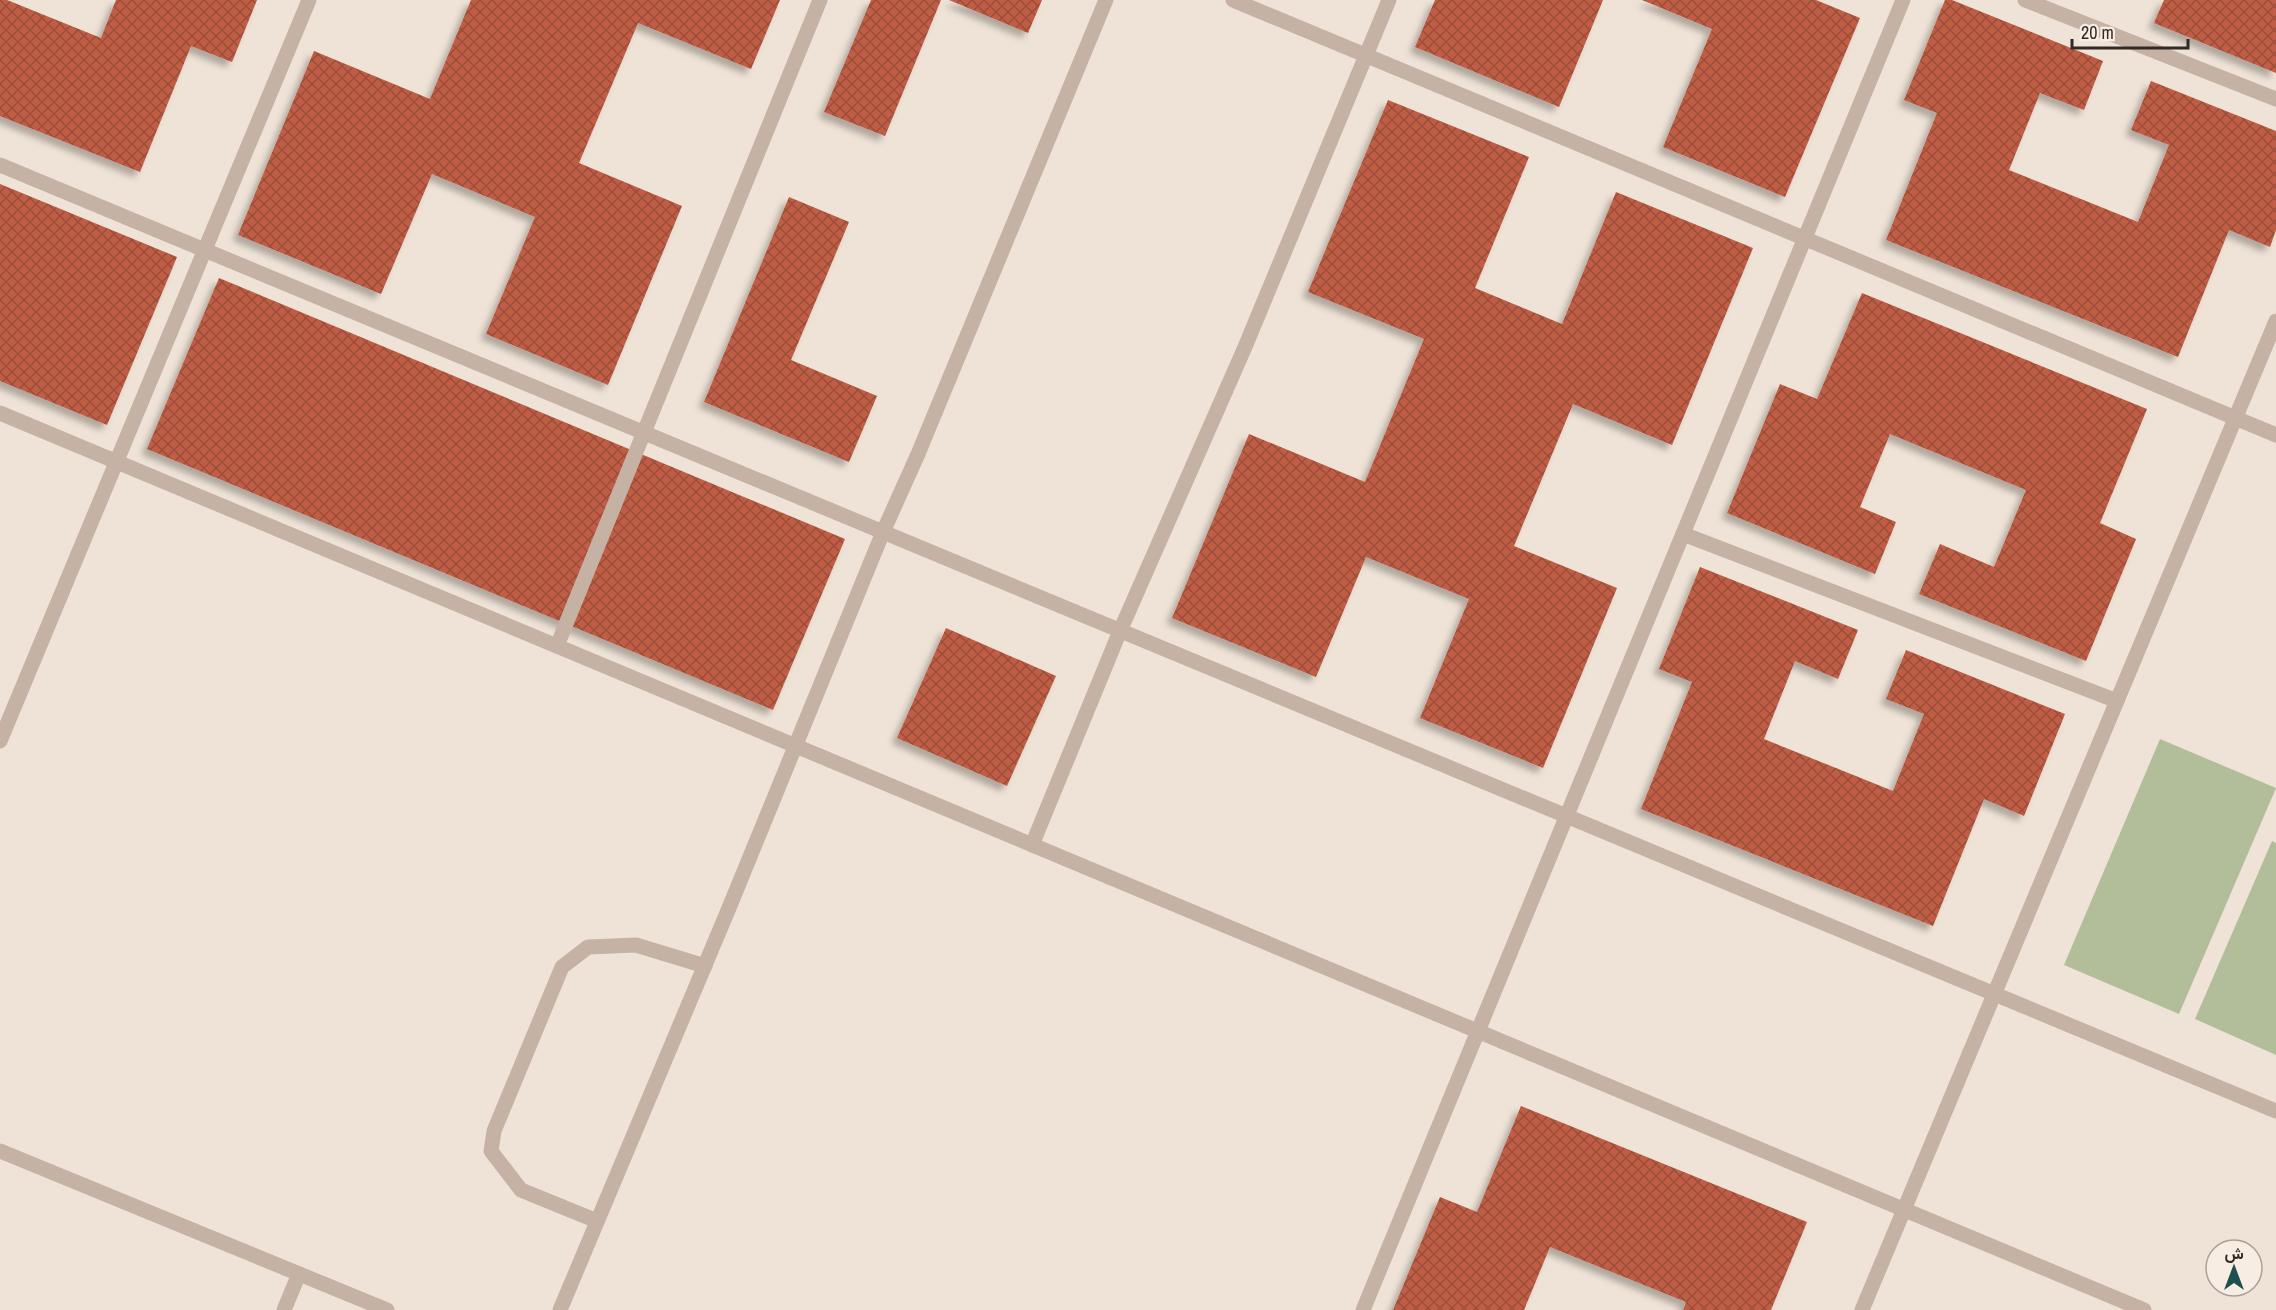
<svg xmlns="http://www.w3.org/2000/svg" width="2276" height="1310" font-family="'Archivo Narrow',Vazirmatn,sans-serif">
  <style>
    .green { fill: #b2bd99 }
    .building { fill: url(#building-cross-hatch); filter: url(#shadow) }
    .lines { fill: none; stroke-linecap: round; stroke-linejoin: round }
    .minor { stroke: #c6b2a4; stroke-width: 15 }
  </style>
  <defs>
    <pattern id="building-cross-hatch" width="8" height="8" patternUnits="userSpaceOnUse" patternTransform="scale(1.5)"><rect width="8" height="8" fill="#bf5d45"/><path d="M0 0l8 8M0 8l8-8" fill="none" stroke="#9c4d39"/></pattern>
    <filter id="shadow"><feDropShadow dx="-5.5" dy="5.5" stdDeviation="3" flood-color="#0004"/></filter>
  </defs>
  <rect width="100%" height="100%" fill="#efe3d7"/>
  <g class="green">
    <polygon points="2160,739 2276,788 2179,1014 2064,965"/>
    <polygon points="2272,841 2276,843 2276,1055 2195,1019"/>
  </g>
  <g class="building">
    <polygon points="0,0 7,0 101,38 116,0 257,0 232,62 191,46 140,172 0,116"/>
    <polygon points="471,0 780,0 751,69 638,23 579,163 682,206 608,385 486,334 535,217 432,174 381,294 238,235 314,51 430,99"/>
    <polygon points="871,0 941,0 885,136 824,112"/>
    <polygon points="949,0 1042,0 1028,33"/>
    <polygon points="1435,0 1603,0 1559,107 1415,47"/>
    <polygon points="1642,0 1816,0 1860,18 1785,197 1663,147 1712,29"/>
    <polygon points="1945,0 1952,0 2103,61 2084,110 2040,93 2009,170 2138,222 2169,145 2131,130 2151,81 2276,131 2276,230 2270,247 2229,230 2178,357 1886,240 1937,113 1904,100"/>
    <polygon points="2164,0 2276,0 2276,73 2154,23"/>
    <polygon points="1388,100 1529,157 1475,288 1562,324 1616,192 1753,248 1672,445 1573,404 1514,546 1617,588 1543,768 1420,718 1469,599 1366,557 1316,677 1172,618 1249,434 1365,482 1424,339 1308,292"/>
    <polygon points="0,184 177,257 107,425 0,381"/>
    <polygon points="789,197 849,222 791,360 877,396 849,462 704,402"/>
    <polygon points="219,278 845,539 773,710 147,449"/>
    <polygon points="1862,293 2147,409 2100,523 2136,539 2086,661 1919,594 1940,544 1994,567 2026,490 1890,434 1860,507 1896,522 1875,574 1727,513 1780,384 1817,399"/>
    <polygon points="1700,567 1858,630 1838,679 1795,661 1764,739 1893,791 1924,714 1886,699 1906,650 2065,714 2024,816 1984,799 1933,926 1641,809 1692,682 1659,669"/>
    <polygon points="946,628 1056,676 1007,786 897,738"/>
    <polygon points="1521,1106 1807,1222 1771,1310 1683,1310 1686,1302 1550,1247 1524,1310 1393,1310 1440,1197 1477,1212"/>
  </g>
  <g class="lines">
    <g class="minor">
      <polyline points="1233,0 2276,435"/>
      <polyline points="2025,0 2276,99"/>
      <polyline points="0,165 2276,1111"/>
      <polyline points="0,413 2144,1310"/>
      <polyline points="1683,534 2117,701"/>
      <polyline points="557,646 820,0"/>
      <polyline points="0,741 309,0"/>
      <polyline points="1032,845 1120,631 1245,347 1389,0"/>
      <polyline points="0,1151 387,1310"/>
      <polyline points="597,1221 521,1190 491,1151 494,1131 562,967 588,947 636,945 705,966"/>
      <polyline points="284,1310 299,1274"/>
      <polyline points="560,1310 729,908 883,532 918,454 1106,0"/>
      <polyline points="1363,1310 1903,0"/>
      <polyline points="1862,1310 2276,321"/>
    </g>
  </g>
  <g transform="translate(2234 1268)"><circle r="28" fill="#f7ede3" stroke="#a89f97" stroke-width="1.5"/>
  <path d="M0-4.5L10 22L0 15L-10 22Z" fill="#1e5051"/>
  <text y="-9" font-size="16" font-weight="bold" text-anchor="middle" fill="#322925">ش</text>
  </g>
  <path d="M2072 39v9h116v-9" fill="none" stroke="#322925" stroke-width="3"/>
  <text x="2081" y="39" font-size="18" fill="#322925" stroke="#f7ede3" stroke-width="4.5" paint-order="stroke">20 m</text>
</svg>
